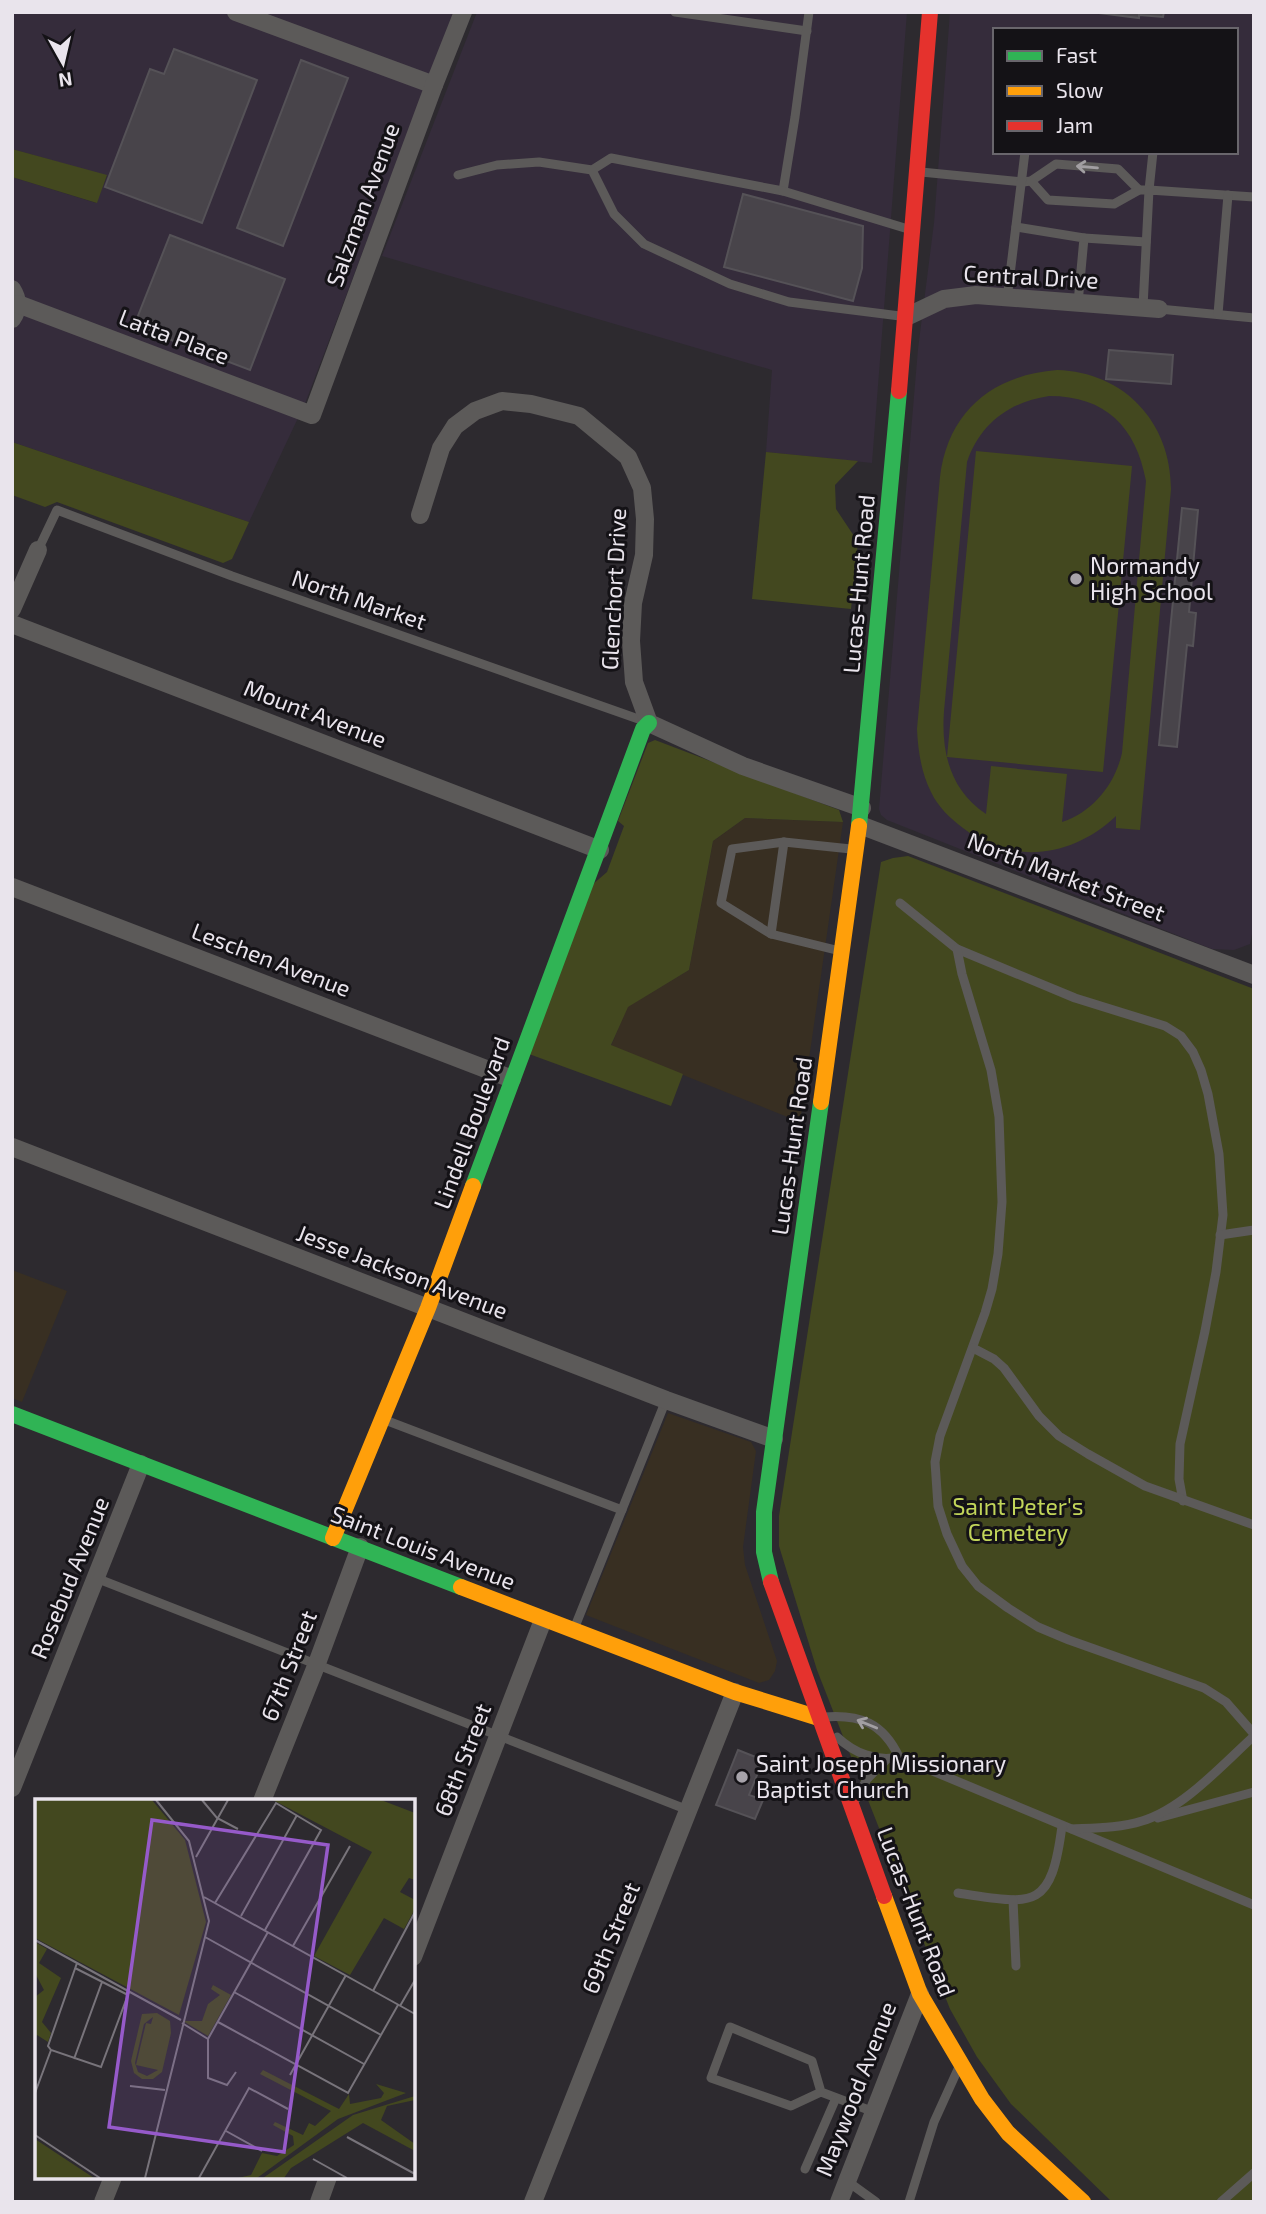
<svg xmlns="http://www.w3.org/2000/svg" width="1266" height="2214" font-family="'Exo 2',sans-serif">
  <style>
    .commercial { fill: #382f22 }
    .built { fill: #352c3b; fill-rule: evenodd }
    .green { fill: #43481f; fill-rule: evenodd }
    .building { fill: #48444a; stroke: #555257; stroke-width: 2 }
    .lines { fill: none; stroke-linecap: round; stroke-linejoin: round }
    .lane { stroke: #5c5a59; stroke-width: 9 }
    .street { stroke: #5c5a59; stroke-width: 18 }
    .fast { stroke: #30b455; stroke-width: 16 }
    .slow { stroke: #ff9f0a; stroke-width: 16 }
    .jam { stroke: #e5322d; stroke-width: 16 }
    .oneway { stroke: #a29fa2 }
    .poi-dot { fill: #a7a3aa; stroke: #141216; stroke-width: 2.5 }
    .labels { text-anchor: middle; stroke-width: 6; stroke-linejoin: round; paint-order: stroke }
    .street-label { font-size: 23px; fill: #e9e4ec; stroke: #141216 }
    .poi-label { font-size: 23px; fill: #e9e4ec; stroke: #141216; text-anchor: start }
    .park-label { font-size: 23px; fill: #c2d55a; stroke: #141216 }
    .inset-road { fill: none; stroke: #78747b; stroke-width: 2 }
    .view { fill: #965aca; fill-opacity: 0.15; stroke: #965aca; stroke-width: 3.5 }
    .inset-edge { fill: none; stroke: #e9e4ec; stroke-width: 3.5 }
  </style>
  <rect width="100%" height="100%" fill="#2d2a2f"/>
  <g class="commercial">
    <polygon points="745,818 843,822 800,1122 611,1046 627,1007 689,970 713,841"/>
    <polygon points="12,1270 67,1291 22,1402 12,1398"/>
    <polygon points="668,1413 751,1442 756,1451 743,1547 745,1565 777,1661 775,1671 769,1680 759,1683 586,1615"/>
  </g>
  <g class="built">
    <polygon points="12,12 454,12 306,401 249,522 12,442 12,177 96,203 107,176 12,149"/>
    <polygon points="477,12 907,12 872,463 766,452 772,370 382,256"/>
    <path d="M950,12H1254V925L1250,944L1234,950L1212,949L887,820L881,815L879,809L918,349L934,223ZM995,30H1236V152H995Z"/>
  </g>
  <g class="green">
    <polygon points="12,149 107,175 97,203 12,177"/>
    <path d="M1057,370C1124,372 1171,422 1171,489L1140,830L1116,828V816C1073,857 1012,866 963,828C950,818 938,807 931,792C921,772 918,750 917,729L940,477C948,411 993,375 1057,370ZM1049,396C1106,396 1136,427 1146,481L1122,753C1115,784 1093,812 1062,822L1067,774L991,766L986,814C950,790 941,752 944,711L967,462C980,424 1009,402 1049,396Z"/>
    <polygon points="12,442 249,522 232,559 223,563 57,502 45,507 12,495"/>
    <polygon points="976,451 1132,466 1103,772 947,757"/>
    <polygon points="766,452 858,461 835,485 836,509 858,542 851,609 752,599"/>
    <polygon points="655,740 839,810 843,822 745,818 713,841 689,970 628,1007 611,1045 683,1074 671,1106 529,1054 592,885 607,872 624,826 618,821 648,743"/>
    <polygon points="908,856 1254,989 1254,2202 1112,2202 1011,2104 977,2057 950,2009 817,1670 779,1546 779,1516 881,862 893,858"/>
  </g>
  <g class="building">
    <polygon points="1091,12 1164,12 1163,17 1139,15 1139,18"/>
    <polygon points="174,49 257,80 202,223 105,187 150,69 164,74"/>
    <polygon points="301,60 348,78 283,246 237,228"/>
    <polygon points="743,194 863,226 862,268 853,301 724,267"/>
    <polygon points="170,235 285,279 250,370 134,326"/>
    <polygon points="1109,350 1173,355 1171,384 1106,379"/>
    <polygon points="1182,508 1198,510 1189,612 1196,613 1193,646 1187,645 1177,747 1159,745"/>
    <polygon points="738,1750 763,1760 749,1795 763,1800 755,1819 716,1805"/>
  </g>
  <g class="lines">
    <g class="lane">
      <polyline points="675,12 807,31"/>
      <polyline points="592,170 611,158 783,191 795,117 809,12"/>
      <polyline points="921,172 1023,182 1031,181 1056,164 1118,169 1139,190"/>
      <polyline points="458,175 497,165 539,162 592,170 614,214 644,244 730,284 789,302 900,316"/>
      <polyline points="1031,181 1048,200 1114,204 1139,190 1149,190 1153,152"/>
      <polyline points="783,191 908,229"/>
      <polyline points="1016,227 1084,238 1078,303"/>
      <polyline points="1084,238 1146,242"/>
      <polyline points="1007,299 1025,152"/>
      <polyline points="1143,307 1149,190 1254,197"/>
      <polyline points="1159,309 1254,318"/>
      <polyline points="1218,314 1228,195"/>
      <polyline points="38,550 57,510 232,576 644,721"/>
      <polyline points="900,903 957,949 1075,998 1165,1026 1181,1036 1193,1052 1201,1070 1208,1094 1219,1154 1223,1215 1216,1272 1205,1331 1180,1444 1179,1479 1183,1501"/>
      <polyline points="771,934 721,903 732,849 784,842"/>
      <polyline points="957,949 962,974 991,1070 999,1117 1002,1202 998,1254 992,1289 985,1313 940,1436 935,1462 938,1506 947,1534 962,1566 978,1586 1008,1608 1038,1627 1069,1640 1204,1688 1226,1702 1254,1734"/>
      <polyline points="840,951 771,934 784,842 851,849"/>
      <polyline points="1220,1235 1254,1230"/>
      <polyline points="973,1348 994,1359 1004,1368 1039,1416 1059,1436 1088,1454 1145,1486 1254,1525"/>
      <polyline points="385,1420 622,1510"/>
      <polyline points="96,1578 688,1810"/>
      <polyline points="574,1629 666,1400"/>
      <path d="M824,1717C860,1714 883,1723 899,1757"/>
      <path d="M837,1737C854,1753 876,1762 899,1757L1254,1905"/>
      <polyline points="857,1798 867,1779 886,1760"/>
      <polyline points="1158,1818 1254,1792"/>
      <path d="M1072,1829C1094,1828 1121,1828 1142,1821C1183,1809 1223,1764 1254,1736"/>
      <path d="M958,1893C1035,1905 1051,1910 1062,1826"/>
      <polyline points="1013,1900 1016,1966"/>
      <polyline points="821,2092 812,2061 730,2027 711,2078 791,2106 821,2092 874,2112"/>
      <polyline points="805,2169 836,2098"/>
      <polyline points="847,2181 876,2202"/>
      <polyline points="909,2202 934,2122 958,2069"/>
      <polyline points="1221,2202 1254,2173"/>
    </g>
    <g class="street">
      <polyline points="236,12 434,85"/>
      <path d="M12,289C19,300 19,309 12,319"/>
      <polyline points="18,304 312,415 434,85 463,12"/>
      <polyline points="906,317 944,299 976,295 1159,309"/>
      <polyline points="420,515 441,448 455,426 475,411 502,401 531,404 579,416 614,445 628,457 642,488 645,519 644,555 633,603 631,641 634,682 649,723 743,766 862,808"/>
      <polyline points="12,609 38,550"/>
      <polyline points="12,624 600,850"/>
      <polyline points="860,825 1254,975"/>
      <polyline points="12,887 512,1079"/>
      <polyline points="12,1147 666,1400 774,1439"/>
      <polyline points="12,1788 141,1464"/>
      <polyline points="262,1801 316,1666 360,1547"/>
      <polyline points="413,1957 543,1620"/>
      <polyline points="103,2202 113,2177"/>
      <polyline points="319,2202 328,2177"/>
      <polyline points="533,2202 735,1692"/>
      <polyline points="839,2202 920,1994"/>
    </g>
    <g class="fast">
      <polyline points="859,826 899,391"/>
      <polyline points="473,1186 643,729 649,723"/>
      <polyline points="12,1414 461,1587"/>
      <polyline points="771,1582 764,1552 764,1512 821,1102"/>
    </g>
    <g class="slow">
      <polyline points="821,1102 859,826"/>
      <polyline points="333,1538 428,1308 473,1186"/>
      <polyline points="461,1587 735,1692 819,1718"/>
      <polyline points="884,1896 920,1994 982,2099 1008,2133 1083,2202"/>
    </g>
    <g class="jam">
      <polyline points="899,391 930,12"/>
      <polyline points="771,1582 884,1896"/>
    </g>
  </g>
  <defs><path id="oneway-shaft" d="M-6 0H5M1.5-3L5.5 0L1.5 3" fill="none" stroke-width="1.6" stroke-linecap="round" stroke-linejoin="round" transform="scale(1.75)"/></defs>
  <g class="oneway">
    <use href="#oneway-shaft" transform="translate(1087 167) rotate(-175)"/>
    <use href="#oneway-shaft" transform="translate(867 1724) rotate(-158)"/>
  </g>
  <g class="poi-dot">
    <circle cx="1076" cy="579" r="7"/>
    <circle cx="742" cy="1777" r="7"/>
  </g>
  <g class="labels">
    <g class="street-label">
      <text transform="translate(363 205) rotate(-70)" y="8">Salzman Avenue</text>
      <text transform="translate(1031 277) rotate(3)" y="8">Central Drive</text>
      <text transform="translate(174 337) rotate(21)" y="8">Latta Place</text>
      <text transform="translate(859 584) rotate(-85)" y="8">Lucas-Hunt Road</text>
      <text transform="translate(614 589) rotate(-87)" y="8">Glenchort Drive</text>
      <text transform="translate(359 600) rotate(19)" y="8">North Market</text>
      <text transform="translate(315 714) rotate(21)" y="8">Mount Avenue</text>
      <text transform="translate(1066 877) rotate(21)" y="8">North Market Street</text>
      <text transform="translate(271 960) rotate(21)" y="8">Leschen Avenue</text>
      <text transform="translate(472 1123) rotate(-70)" y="8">Lindell Boulevard</text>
      <text transform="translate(792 1146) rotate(-82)" y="8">Lucas-Hunt Road</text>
      <text transform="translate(402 1272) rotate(21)" y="8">Jesse Jackson Avenue</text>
      <text transform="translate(423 1548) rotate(21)" y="8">Saint Louis Avenue</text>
      <text transform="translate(70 1578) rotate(-68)" y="8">Rosebud Avenue</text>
      <text transform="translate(289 1666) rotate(-69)" y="8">67th Street</text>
      <text transform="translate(463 1760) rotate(-69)" y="8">68th Street</text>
      <text transform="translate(916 1912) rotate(69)" y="8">Lucas-Hunt Road</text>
      <text transform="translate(611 1938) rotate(-68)" y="8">69th Street</text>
      <text transform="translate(856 2089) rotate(-69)" y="8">Maywood Avenue</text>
    </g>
    <g class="poi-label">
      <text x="1090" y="574">Normandy<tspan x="1090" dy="26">High School</tspan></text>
      <text x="756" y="1772">Saint Joseph Missionary<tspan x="756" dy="26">Baptist Church</tspan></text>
    </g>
    <g class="park-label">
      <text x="1018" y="1515">Saint Peter's<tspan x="1018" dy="26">Cemetery</tspan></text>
    </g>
  </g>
  <g transform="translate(35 1799)">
    <rect width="380" height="380" fill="#2d2a2f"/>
    <path d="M0,1H117L150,41L171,123L144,216L0,139ZM238,1H346L380,14V81L374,79L365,93L380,101V110L369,130L349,119L315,176L279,157L337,53ZM0,143L12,150L4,164L26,179L7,223L16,234L13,243L2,236L0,239V198L9,191L0,174ZM178,186L196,196L173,237L148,222H167L173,205L185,196L176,190ZM122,214L135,222L136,234L127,273L118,280H107L99,274L96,262L107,215ZM118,218L116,225L111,224L101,266L123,271L112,277L103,273L100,264L109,225ZM228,271L304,310L314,295L315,305L346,299L349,294L341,285L371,294L303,320L222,379H203L216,376L227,354L242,357L259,346L258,337L238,326L240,323L268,336L274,324L280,327L296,312L225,275ZM380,297V301L352,307L346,321L380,345V352L328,324L256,369L249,379H228L318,316ZM0,340L59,379H0Z" fill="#43481f" fill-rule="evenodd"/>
    <path class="inset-road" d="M167,1L182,19L203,30M161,58L193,1M169,98L380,215M180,104L241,4L286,31L230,131M206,117L262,16M170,138L346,236M0,141L146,221M258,147L315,47M42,164L13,247L16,251L66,268L94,193M40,169L93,196M338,192L380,113M199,193L329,265M365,207L380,181M183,223L313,294L363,206M147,224L173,240M173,240L233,133M173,240V279L192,286L201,273M39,260L67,183M255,276L311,176M95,287L130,291M0,294L16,251M191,332L227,352M0,336L65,379M312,338L380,375M278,360L312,379M110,379L174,122L154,42L121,1M164,379L214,289L253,310"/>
    <path class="view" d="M117,21L293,46L249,353L74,328Z"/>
    <rect width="380" height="380" class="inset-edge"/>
  </g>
  <rect width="1266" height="2214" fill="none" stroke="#e9e4ec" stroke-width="28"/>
  <rect x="993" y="28" width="245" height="126" fill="#141216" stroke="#69666c" stroke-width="2"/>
  <rect x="1007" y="51" width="35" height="10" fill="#30b455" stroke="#69666c" stroke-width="2"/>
  <text x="1056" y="63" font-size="21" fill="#e9e4ec">Fast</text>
  <rect x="1007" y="86" width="35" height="10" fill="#ff9f0a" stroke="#69666c" stroke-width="2"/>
  <text x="1056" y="98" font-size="21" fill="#e9e4ec">Slow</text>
  <rect x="1007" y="121" width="35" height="10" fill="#e5322d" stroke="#69666c" stroke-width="2"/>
  <text x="1056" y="133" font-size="21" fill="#e9e4ec">Jam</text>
  <g transform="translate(63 63) rotate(172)" stroke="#141216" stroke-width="5" paint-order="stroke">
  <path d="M0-5L12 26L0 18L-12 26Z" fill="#e9e4ec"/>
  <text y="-10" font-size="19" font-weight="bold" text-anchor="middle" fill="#e9e4ec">N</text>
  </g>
</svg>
